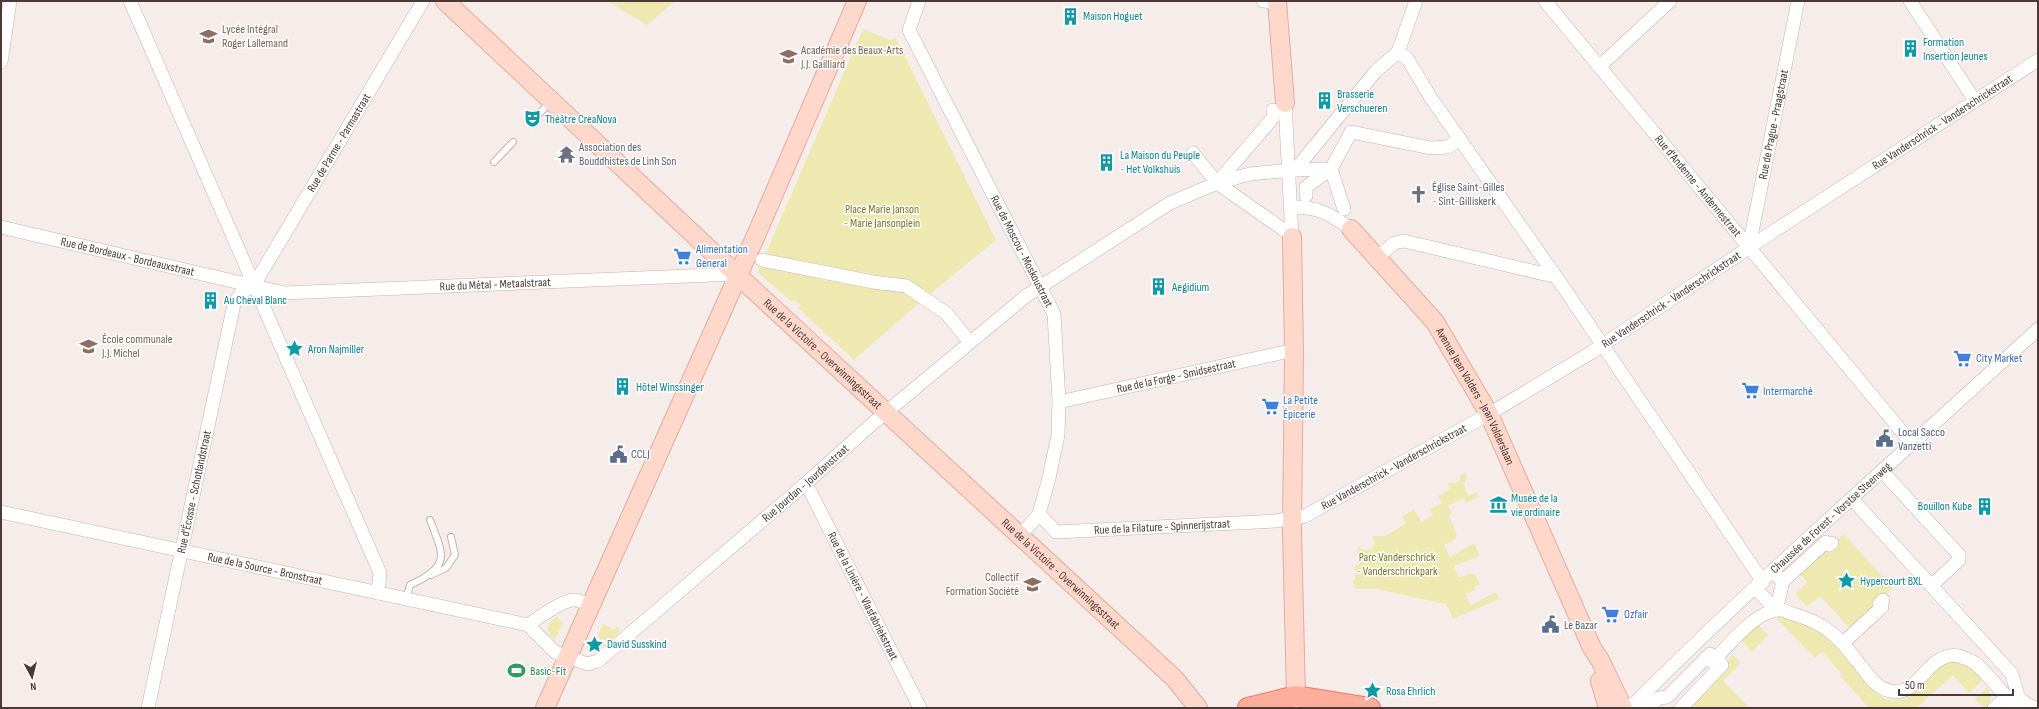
<svg xmlns="http://www.w3.org/2000/svg" width="2039" height="709" font-family="'Sofia Sans Condensed',sans-serif">
  <style>
    .green { fill: #eee9b1 }
    .lines { fill: none; stroke-linecap: round; stroke-linejoin: round }
    .lane-casing { stroke: #c6b2af; stroke-width: 8 }
    .street-casing { stroke: #c6b2af; stroke-width: 14 }
    .secondary-casing { stroke: #e3ac9d; stroke-width: 20 }
    .primary-casing { stroke: #ef7861; stroke-width: 22 }
    .lane { stroke: #fff; stroke-width: 6 }
    .street { stroke: #fff; stroke-width: 13 }
    .secondary { stroke: #ffd8cc; stroke-width: 18 }
    .primary { stroke: #ffae9b; stroke-width: 20 }
    .labels { text-anchor: middle; stroke-width: 3; stroke-linejoin: round; paint-order: stroke }
    .culture-label { font-size: 12px; fill: #0d838f; stroke: #fff; text-anchor: start }
    .education-label { font-size: 12px; fill: #785e54; stroke: #fff; text-anchor: start }
    .street-label { font-size: 12px; fill: #4c3937; stroke: #fff }
    .worship-label { font-size: 12px; fill: #5b616d; stroke: #fff; text-anchor: start }
    .park-label { font-size: 12px; fill: #717822; stroke: #fff }
    .shop-label { font-size: 12px; fill: #366cbe; stroke: #fff; text-anchor: start }
    .service-label { font-size: 12px; fill: #4e5e75; stroke: #fff; text-anchor: start }
    .leisure-label { font-size: 12px; fill: #27864d; stroke: #fff; text-anchor: start }
  </style>
  <rect width="100%" height="100%" fill="#f6edeb"/>
  <g class="green">
    <polygon points="607,1 675,1 647,25"/>
    <polygon points="863,29 890,40 896,38 996,240 925,298 854,360 798,308 801,306 795,300 792,302 760,274 758,271"/>
    <polygon points="1464,473 1467,475 1464,485 1468,496 1477,492 1479,497 1466,503 1464,498 1448,506 1452,513 1449,515 1457,536 1453,541 1444,545 1450,557 1474,543 1480,556 1454,566 1459,578 1468,574 1475,574 1480,585 1476,586 1475,590 1466,594 1471,605 1496,592 1499,599 1453,619 1446,604 1376,589 1355,589 1353,580 1355,580 1355,565 1359,565 1358,547 1360,546 1362,549 1367,550 1373,547 1374,542 1372,536 1385,536 1406,524 1402,516 1414,509 1421,522 1433,515 1430,509 1442,503 1438,496 1450,489 1448,484 1452,482 1453,484 1461,480 1459,476"/>
    <polygon points="1844,534 1893,588 1881,598 1875,608 1868,611 1850,628 1820,596 1807,607 1795,594 1807,582 1800,574"/>
    <path d="M557,616L563,623L555,640C545,632 545,623 557,616Z"/>
    <polygon points="1775,617 1791,618 1825,633 1877,692 1884,698 1892,701 1907,698 1928,671 1958,658 1977,672 1983,680 1969,693 1953,675 1916,708 1869,708 1840,676 1842,674 1822,652 1815,658"/>
    <polygon points="1757,623 1768,635 1752,652 1741,640"/>
    <polygon points="603,624 615,630 617,626 620,629 619,632 609,642 597,637"/>
    <polygon points="1732,654 1741,663 1723,681 1750,708 1692,708 1694,703 1706,690 1710,690 1710,687"/>
    <polygon points="1988,687 1991,698 1990,708 1983,708 1975,699"/>
  </g>
  <g class="lines">
    <defs>
      <g id="lane">
        <polyline points="539,114 550,102"/>
        <polyline points="494,162 513,142"/>
        <polyline points="431,575 446,568 455,555 451,537"/>
        <path d="M406,599L410,585C451,566 444,556 430,520"/>
      </g>
      <g id="street">
        <polyline points="130,1 380,573 378,593"/>
        <path id="s1" d="M919,1L909,30L1054,314L1059,402L1058,435L1049,478L1039,514L1020,536"/>
        <polyline points="1263,1 1277,2"/>
        <path id="s2" d="M1545,1L1912,444"/>
        <polyline points="1910,1 1975,101"/>
        <polyline points="1398,52 1407,58 1431,98 1566,291 1763,582"/>
        <polyline points="1398,52 1416,1"/>
        <polyline points="1,62 10,1"/>
        <polyline points="1600,66 1670,1"/>
        <polyline points="1285,103 1292,237"/>
        <polyline points="1193,153 1217,183 1284,230"/>
        <polyline points="1295,170 1331,169 1351,132 1431,148 1448,147 1460,139"/>
        <polyline points="1295,170 1376,71 1398,52"/>
        <polyline points="1217,183 1273,118 1273,110"/>
        <polyline points="1306,196 1306,187 1331,169 1344,209"/>
        <path d="M1290,207C1317,206 1330,214 1351,229"/>
        <path id="s3" d="M1,227L284,293L737,274"/>
        <path id="s4" d="M1749,247L1798,1"/>
        <polyline points="1378,257 1394,243 1404,241 1553,276"/>
        <polyline points="762,260 873,282 906,286 946,313 969,341"/>
        <path id="s5" d="M1059,402L1294,350"/>
        <polyline points="1882,471 1959,555 1959,560 1932,585"/>
        <path id="s6" d="M804,485L811,493L920,708"/>
        <polyline points="1852,499 2012,674 2018,696 2026,704 2035,708"/>
        <path id="s7" d="M1,512L528,625"/>
        <path id="s8" d="M1039,514L1056,532L1276,521L1305,516L1489,414L1592,352L1768,235L2038,60"/>
        <polyline points="1783,581 1826,542 1829,545 1832,543"/>
        <polyline points="1759,592 1776,610"/>
        <polyline points="1776,610 1783,581 1777,576"/>
        <path id="s9" d="M528,625L555,652L587,664L598,661L804,485L872,424L1026,296L1170,203L1217,183L1250,174L1281,171"/>
        <path d="M528,625C539,617 559,603 572,600C578,599 585,603 590,605"/>
        <polyline points="1843,643 1882,607 1879,604 1883,600"/>
        <path id="s10" d="M148,708L234,304L241,293L254,285L423,1"/>
        <path id="s11" d="M1627,708L1636,702C1765,573 1903,453 2038,329"/>
        <polyline points="1646,708 1659,698 1667,697 1710,654 1715,659 1712,662"/>
        <path d="M1681,708L1722,665L1715,659C1731,643 1752,615 1776,610C1781,609 1788,612 1793,614C1825,623 1838,636 1857,661C1866,672 1875,688 1890,691C1920,698 1927,650 1959,656C1964,658 1971,660 1975,663C1990,676 2003,694 2016,708"/>
        <polyline points="1994,708 2007,698"/>
      </g>
      <g id="secondary">
        <path id="s12" d="M445,1L707,247L1175,679L1198,708"/>
        <polyline points="1277,1 1285,103"/>
        <path id="s13" d="M1351,229L1435,322L1489,414L1592,648L1600,660L1623,708"/>
        <polyline points="1600,681 1608,708"/>
        <polyline points="1288,707 1296,696 1292,532 1294,350 1292,237"/>
        <polyline points="545,708 757,233 857,1"/>
      </g>
      <polyline id="primary" points="1248,708 1296,696 1370,708"/>
    </defs>
    <use href="#lane" class="lane-casing"/>
    <use href="#street" class="street-casing"/>
    <use href="#secondary" class="secondary-casing"/>
    <use href="#primary" class="primary-casing"/>
    <use href="#lane" class="lane"/>
    <use href="#street" class="street"/>
    <use href="#secondary" class="secondary"/>
    <use href="#primary" class="primary"/>
  </g>
  <defs>
    <symbol id="building-bare" viewBox="-9 -9 18 18"><path d="M-4-6H4V6H1V3H-1V6H-4ZM-2.5-4.3h1.7v1.8h-1.7ZM.8-4.3h1.7v1.8H.8ZM-2.5-1h1.7V.8h-1.7ZM.8-1h1.7V.8H.8Z" fill="#0f9aa8" stroke="#fff" stroke-width="2.5" paint-order="stroke"/></symbol>
    <symbol id="school-bare" viewBox="-9 -9 18 18"><path d="M0-5L7-2L0 1L-7-2ZM-4 1L0 2.5L4 1V4Q0 6-4 4Z" fill="#8d6e63" stroke="#fff" stroke-width="2.5" paint-order="stroke"/></symbol>
    <symbol id="theatre-bare" viewBox="-9 -9 18 18"><path d="M-5-5.5Q0-4 5-5.5V0Q5 5 0 6Q-5 5-5 0ZM-3.3-2.5H-1v1.5H-3.3ZM1-2.5H3.3v1.5H1ZM-2.8 1Q0 5.5 2.8 1Z" fill="#0f9aa8" stroke="#fff" stroke-width="2.5" paint-order="stroke"/></symbol>
    <symbol id="temple-bare" viewBox="-9 -9 18 18"><path d="M0-6L5-2H3V0L6.5 2.5H4V6H1.5V3h-3V6H-4V2.5H-6.5L-3 0V-2H-5Z" fill="#6b7280" stroke="#fff" stroke-width="2.5" paint-order="stroke"/></symbol>
    <symbol id="church-bare" viewBox="-9 -9 18 18"><path d="M-1.2-6h2.4v3.5h3.3v2.4h-3.3V6h-2.4V-.1h-3.3v-2.4h3.3Z" fill="#6b7280" stroke="#fff" stroke-width="2.5" paint-order="stroke"/></symbol>
    <symbol id="supermarket-bare" viewBox="-9 -9 18 18"><path d="M-6-5.5h2.5l.6 2H6L4.5 2H-2.5L-4.4-4H-6ZM-1.5 3.2a1.3 1.3 0 1 0 .1 0ZM3 3.2a1.3 1.3 0 1 0 .1 0Z" fill="#3f7fe0" stroke="#fff" stroke-width="2.5" paint-order="stroke"/></symbol>
    <symbol id="sight-bare" viewBox="-9 -9 18 18"><path d="M0-6L1.8-2.2L6-1.7L2.9 1.2L3.7 5.4L0 3.3L-3.7 5.4L-2.9 1.2L-6-1.7L-1.8-2.2Z" fill="#0f9aa8" stroke="#fff" stroke-width="2.5" paint-order="stroke"/></symbol>
    <symbol id="civic-bare" viewBox="-9 -9 18 18"><path d="M-.6-6.5H3V-4.5H.6V-3L4-1V1h2V6H-6V1h2V-1L-.6-3ZM-1.2 2.5V6h2.4V2.5Z" fill="#5c6f8a" stroke="#fff" stroke-width="2.5" paint-order="stroke"/></symbol>
    <symbol id="museum-bare" viewBox="-9 -9 18 18"><path d="M0-6L6-3V-2H-6V-3ZM-5-1h2V3h-2ZM-1-1h2V3h-2ZM3-1h2V3H3ZM-6 4H6V6H-6Z" fill="#0f9aa8" stroke="#fff" stroke-width="2.5" paint-order="stroke"/></symbol>
    <symbol id="stadium-bare" viewBox="-9 -9 18 18"><path d="M0-5a6.5 5 0 1 0 0 10a6.5 5 0 1 0 0-10ZM-3.5-1.8h7v3.6h-7Z" fill="#2e9e5b" stroke="#fff" stroke-width="2.5" paint-order="stroke"/></symbol>
  </defs>
  <g fill-rule="evenodd">
    <use href="#building-bare" x="1058" y="4" width="25" height="25"/>
    <use href="#school-bare" x="196" y="24" width="25" height="25"/>
    <use href="#building-bare" x="1898" y="36" width="25" height="25"/>
    <use href="#school-bare" x="776" y="44" width="25" height="25"/>
    <use href="#building-bare" x="1312" y="88" width="25" height="25"/>
    <use href="#theatre-bare" x="520" y="106" width="25" height="25"/>
    <use href="#temple-bare" x="554" y="142" width="25" height="25"/>
    <use href="#building-bare" x="1094" y="150" width="25" height="25"/>
    <use href="#church-bare" x="1406" y="182" width="25" height="25"/>
    <use href="#supermarket-bare" x="670" y="244" width="25" height="25"/>
    <use href="#building-bare" x="1146" y="274" width="25" height="25"/>
    <use href="#building-bare" x="198" y="288" width="25" height="25"/>
    <use href="#school-bare" x="76" y="334" width="25" height="25"/>
    <use href="#sight-bare" x="282" y="336" width="25" height="25"/>
    <use href="#supermarket-bare" x="1950" y="346" width="25" height="25"/>
    <use href="#building-bare" x="610" y="374" width="25" height="25"/>
    <use href="#supermarket-bare" x="1738" y="378" width="25" height="25"/>
    <use href="#supermarket-bare" x="1258" y="394" width="25" height="25"/>
    <use href="#civic-bare" x="1872" y="426" width="25" height="25"/>
    <use href="#civic-bare" x="606" y="442" width="25" height="25"/>
    <use href="#museum-bare" x="1486" y="492" width="25" height="25"/>
    <use href="#building-bare" x="1972" y="494" width="25" height="25"/>
    <use href="#sight-bare" x="1834" y="568" width="25" height="25"/>
    <use href="#school-bare" x="1020" y="572" width="25" height="25"/>
    <use href="#supermarket-bare" x="1598" y="602" width="25" height="25"/>
    <use href="#civic-bare" x="1538" y="612" width="25" height="25"/>
    <use href="#sight-bare" x="582" y="632" width="25" height="25"/>
    <use href="#stadium-bare" x="504" y="658" width="25" height="25"/>
    <use href="#sight-bare" x="1360" y="678" width="25" height="25"/>
  </g>
  <g class="labels">
    <g class="culture-label">
      <text x="1083" y="20">Maison Hoguet</text>
      <text x="1923" y="46">Formation<tspan x="1923" dy="14">Insertion Jeunes</tspan></text>
      <text x="1337" y="98">Brasserie<tspan x="1337" dy="14">Verschueren</tspan></text>
      <text x="545" y="123">Théâtre CreaNova</text>
      <text x="1120" y="159">La Maison du Peuple<tspan x="1120" dy="14">- Het Volkshuis</tspan></text>
      <text x="1172" y="291">Aegidium</text>
      <text x="224" y="304">Au Cheval Blanc</text>
      <text x="308" y="353">Aron Najmiller</text>
      <text x="636" y="391">Hôtel Winssinger</text>
      <text x="1511" y="502">Musée de la<tspan x="1511" dy="14">vie ordinaire</tspan></text>
      <text x="1972" y="510" text-anchor="end">Bouillon Kube</text>
      <text x="1860" y="585">Hypercourt BXL</text>
      <text x="607" y="648">David Susskind</text>
      <text x="1386" y="695">Rosa Ehrlich</text>
    </g>
    <g class="education-label">
      <text x="222" y="33">Lycée Intégral<tspan x="222" dy="14">Roger Lallemand</tspan></text>
      <text x="801" y="54">Académie des Beaux-Arts<tspan x="801" dy="14">J.J. Gailliard</tspan></text>
      <text x="102" y="343">École communale<tspan x="102" dy="14">J.J. Michel</tspan></text>
      <text x="1019" y="581" text-anchor="end">Collectif<tspan x="1019" dy="14">Formation Société</tspan></text>
    </g>
    <g class="street-label">
      <text dy="4" stroke="none"><textPath href="#s8" startOffset="1024">Rue Vanderschrick - Vanderschrickstraat</textPath></text>
      <text dy="4" stroke="none"><textPath href="#s4" startOffset="125">Rue de Prague - Praagstraat</textPath></text>
      <text dy="4" stroke="none"><textPath href="#s10" startOffset="607">Rue de Parme - Parmastraat</textPath></text>
      <text dy="4" stroke="none"><textPath href="#s2" startOffset="240">Rue d'Andenne - Andennestraat</textPath></text>
      <text dy="4" stroke="none"><textPath href="#s1" startOffset="279">Rue de Moscou - Moskoustraat</textPath></text>
      <text dy="4" stroke="none"><textPath href="#s3" startOffset="130">Rue de Bordeaux - Bordeauxstraat</textPath></text>
      <text dy="4" stroke="none"><textPath href="#s3" startOffset="502">Rue du Métal - Metaalstraat</textPath></text>
      <text dy="4" stroke="none"><textPath href="#s8" startOffset="700">Rue Vanderschrick - Vanderschrickstraat</textPath></text>
      <text dy="4" stroke="none"><textPath href="#s12" startOffset="517">Rue de la Victoire - Overwinningsstraat</textPath></text>
      <text dy="4" stroke="none"><textPath href="#s5" startOffset="120">Rue de la Forge - Smidsestraat</textPath></text>
      <text dy="4" stroke="none"><textPath href="#s13" startOffset="210">Avenue Jean Volders - Jean Volderslaan</textPath></text>
      <text dy="4" stroke="none"><textPath href="#s8" startOffset="376">Rue Vanderschrick - Vanderschrickstraat</textPath></text>
      <text dy="4" stroke="none"><textPath href="#s9" startOffset="357">Rue Jourdan - Jourdanstraat</textPath></text>
      <text dy="4" stroke="none"><textPath href="#s10" startOffset="221">Rue d'Écosse - Schotlandstraat</textPath></text>
      <text dy="4" stroke="none"><textPath href="#s11" startOffset="279">Chaussée de Forest - Vorstse Steenweg</textPath></text>
      <text dy="4" stroke="none"><textPath href="#s8" startOffset="131">Rue de la Filature - Spinnerijstraat</textPath></text>
      <text dy="4" stroke="none"><textPath href="#s7" startOffset="270">Rue de la Source - Bronstraat</textPath></text>
      <text dy="4" stroke="none"><textPath href="#s12" startOffset="841">Rue de la Victoire - Overwinningsstraat</textPath></text>
      <text dy="4" stroke="none"><textPath href="#s6" startOffset="126">Rue de la Linière - Vlasfabriekstraat</textPath></text>
    </g>
    <g class="worship-label">
      <text x="579" y="151">Association des<tspan x="579" dy="14">Bouddhistes de Linh Son</tspan></text>
      <text x="1432" y="191">Église Saint-Gilles<tspan x="1432" dy="14">- Sint-Gilliskerk</tspan></text>
    </g>
    <g class="park-label">
      <text x="882" y="213">Place Marie Janson<tspan x="882" dy="14">- Marie Jansonplein</tspan></text>
      <text x="1397" y="561">Parc Vanderschrick<tspan x="1397" dy="14">- Vanderschrickpark</tspan></text>
    </g>
    <g class="shop-label">
      <text x="696" y="253">Alimentation<tspan x="696" dy="14">General</tspan></text>
      <text x="1976" y="362">City Market</text>
      <text x="1763" y="395">Intermarché</text>
      <text x="1283" y="404">La Petite<tspan x="1283" dy="14">Épicerie</tspan></text>
      <text x="1624" y="618">Ozfair</text>
    </g>
    <g class="service-label">
      <text x="1898" y="436">Local Sacco<tspan x="1898" dy="14">Vanzetti</tspan></text>
      <text x="631" y="458">CCLJ</text>
      <text x="1564" y="629">Le Bazar</text>
    </g>
    <g class="leisure-label">
      <text x="530" y="675">Basic-Fit</text>
    </g>
  </g>
  <rect width="2039" height="709" fill="none" stroke="#4c3937" stroke-width="4"/>
  <g transform="translate(32 677) rotate(173)" stroke="#ffffff" stroke-width="3" paint-order="stroke">
  <path d="M0-3L7 15L0 10L-7 15Z" fill="#4c3937"/>
  <text y="-6" font-size="11" font-weight="bold" text-anchor="middle" fill="#4c3937">N</text>
  </g>
  <path d="M1899 689v6h114v-6" fill="none" stroke="#4c3937" stroke-width="2"/>
  <text x="1905" y="689" font-size="12" fill="#4c3937" stroke="#ffffff" stroke-width="3" paint-order="stroke">50 m</text>
</svg>
